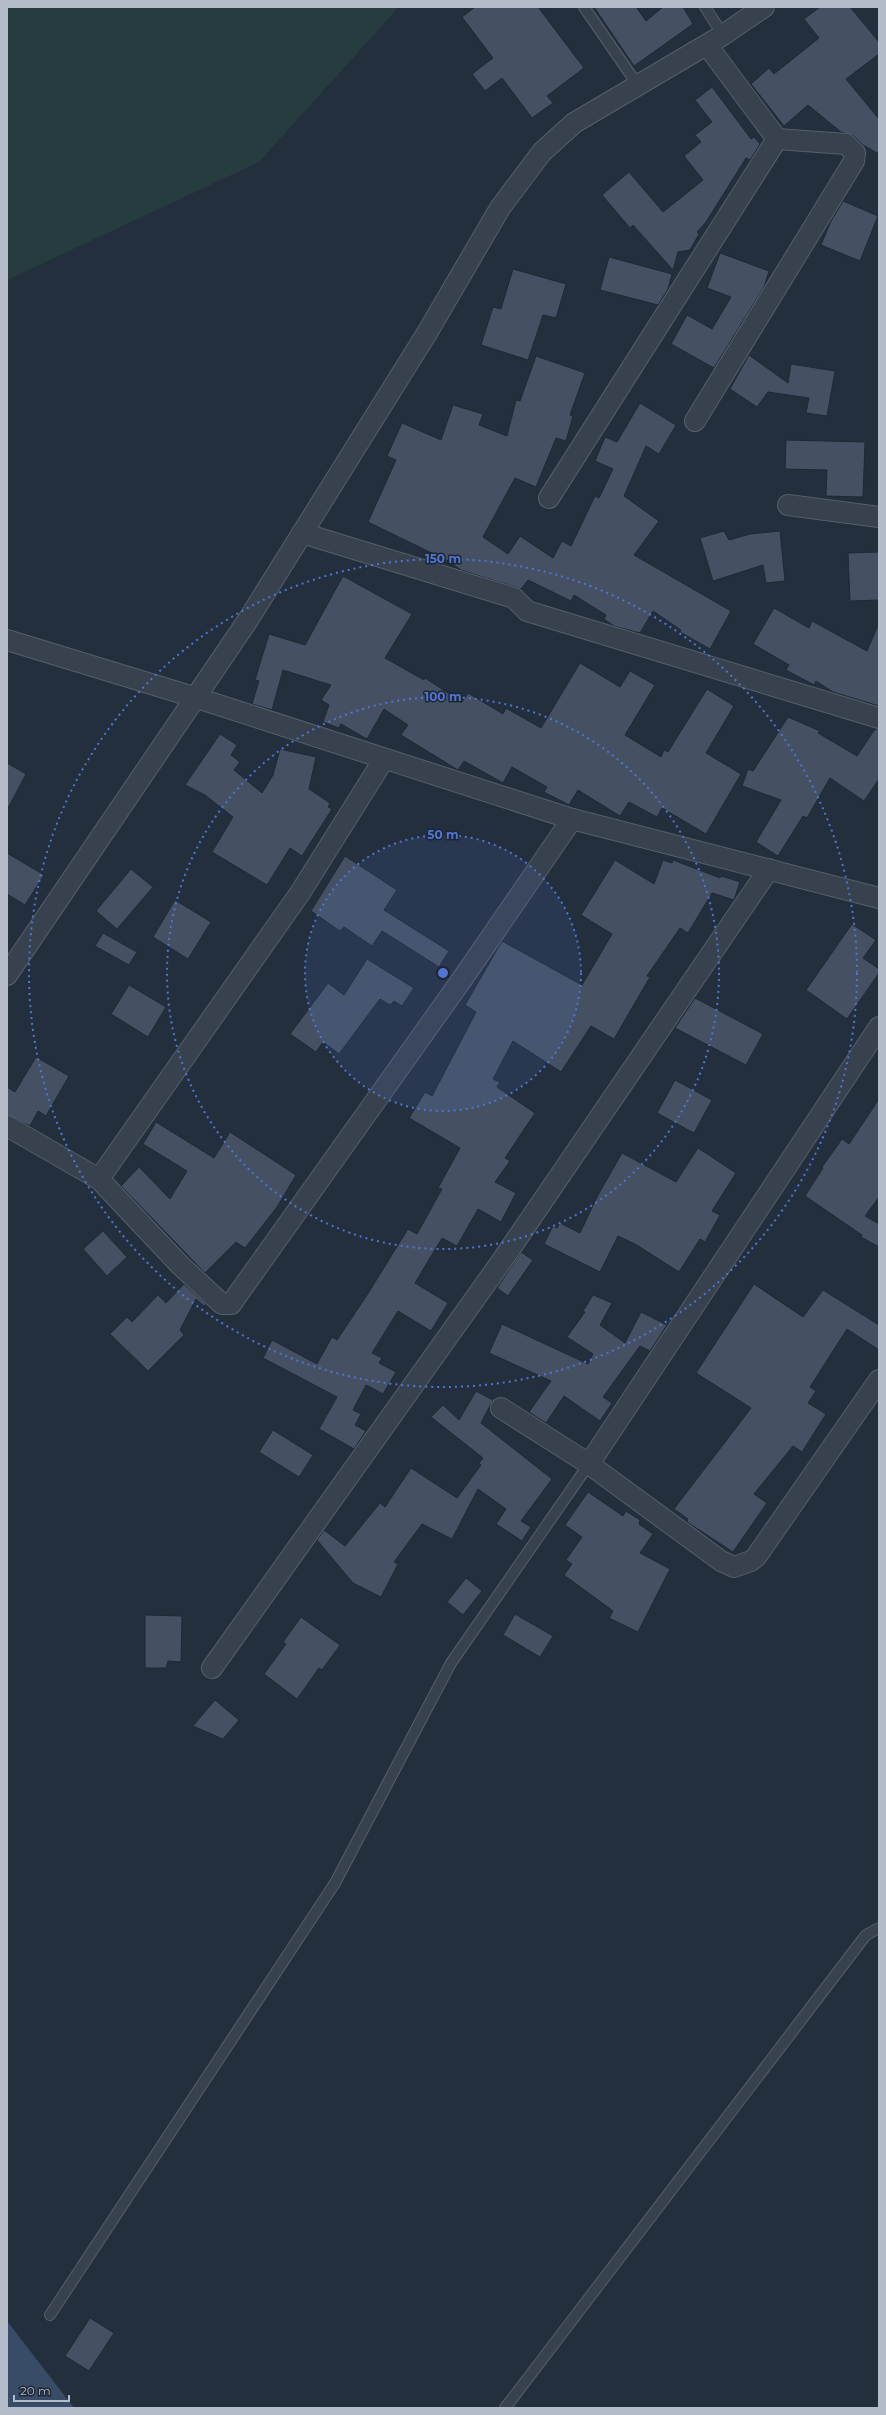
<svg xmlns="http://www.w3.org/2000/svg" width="886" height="2415" font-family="Montserrat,sans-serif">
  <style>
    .green { fill: #263c3f }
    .water { fill: #394c67 }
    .building { fill: #455162; stroke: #1f2835 }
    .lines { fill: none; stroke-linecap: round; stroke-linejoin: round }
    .service-casing { stroke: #565f6c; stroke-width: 12 }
    .minor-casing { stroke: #565f6c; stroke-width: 22 }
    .service { stroke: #38414e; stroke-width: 10 }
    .minor { stroke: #38414e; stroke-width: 20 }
    .ring { fill: none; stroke: #5274d3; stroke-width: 2; stroke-dasharray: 2 4 }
    .centre { fill: #5274d3; stroke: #1d2633; stroke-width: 2 }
    .ring-label { font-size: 12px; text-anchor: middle; font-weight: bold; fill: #5274d3; stroke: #1d2633; stroke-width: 3; stroke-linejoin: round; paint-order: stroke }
  </style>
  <rect width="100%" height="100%" fill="#242f3e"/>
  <polygon class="green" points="7,7 396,7 397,9 259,162 7,280"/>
  <polygon class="water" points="7,2321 74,2408 7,2408"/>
  <g class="building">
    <polygon points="475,7 538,7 584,68 547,96 553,103 532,118 502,78 485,91 472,74 493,58 462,17"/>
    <polygon points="594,7 636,7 646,21 663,7 683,7 693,24 634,66"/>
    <polygon points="820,7 850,7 879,42 879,54 846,79 879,119 879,154 863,145 854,136 841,132 808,105 784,126 751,84 769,68 774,74 819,38 804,19"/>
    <polygon points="712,87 751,139 754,137 760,144 750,160 746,158 706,222 697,232 699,234 690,250 678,252 673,270 633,225 630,228 602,195 629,172 663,212 703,180 684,156 701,142 695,135 712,122 695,100"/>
    <polygon points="843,201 878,216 860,261 821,245 831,221"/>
    <polygon points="720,253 769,271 764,287 714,368 671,344 687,315 712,329 731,297 707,288"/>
    <polygon points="609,257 672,274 668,289 658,305 600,290"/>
    <polygon points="513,269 566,284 556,318 543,315 528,360 481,345 493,307 501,309"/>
    <polygon points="749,355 788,383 791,364 835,371 827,416 806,413 809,398 768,392 757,407 730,389"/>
    <polygon points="536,356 585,373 570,415 573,416 566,441 556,438 536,487 515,478 483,537 508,554 520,536 553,558 562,541 571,546 595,496 599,498 613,469 595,461 605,437 617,442 640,403 676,425 659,454 646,446 624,496 659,521 634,555 731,611 710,649 680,632 681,630 653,611 640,633 614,626 604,619 606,615 574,595 571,601 528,580 521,589 461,570 448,561 368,522 396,460 387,456 402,423 441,440 453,405 483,414 479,425 507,436 516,400 520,401"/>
    <polygon points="786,440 865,442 863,497 826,496 827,470 785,469"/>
    <polygon points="724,531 729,540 750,534 780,531 785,581 766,583 763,565 713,581 700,538"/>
    <polygon points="879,552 879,600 850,601 848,553"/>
    <polygon points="343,576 412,614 385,658 424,680 425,678 462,702 468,693 503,714 506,708 541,728 580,663 620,687 630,671 655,685 625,735 661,757 664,750 668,752 707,689 734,706 706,753 741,774 706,834 662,808 657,817 629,802 620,816 578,790 569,805 544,792 547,787 512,767 503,783 464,761 458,770 401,735 408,725 384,709 367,739 341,724 339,728 323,722 329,705 321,700 331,685 283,670 272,710 252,704 259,681 255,680 269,634 305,645"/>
    <polygon points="774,608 809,628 812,621 867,651 879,623 879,706 833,692 816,681 814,685 786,670 789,665 753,644"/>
    <polygon points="788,717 820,731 818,733 857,756 875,729 879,729 879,779 864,801 830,778 807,818 803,816 778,856 756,842 781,800 742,786 748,769 753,771"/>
    <polygon points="220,734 237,745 231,755 240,762 234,770 262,793 273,775 280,749 316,757 309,789 330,803 328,807 332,809 302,856 290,848 267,885 212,852 233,817 205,795 185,785"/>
    <polygon points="7,763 26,774 7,810"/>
    <polygon points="7,853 44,875 25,905 7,894"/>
    <polygon points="345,856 397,890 384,910 449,951 439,967 382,931 372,946 344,927 340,931 311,911"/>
    <polygon points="615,860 654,884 663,860 672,863 673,860 720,878 721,876 740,882 734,900 712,893 688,933 680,928 647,976 650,977 614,1039 591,1026 561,1072 513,1041 493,1079 500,1082 497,1087 535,1113 505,1158 510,1161 495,1182 516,1193 501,1222 478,1209 457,1246 442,1238 415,1283 448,1303 431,1331 398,1311 372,1353 382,1358 379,1363 396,1372 383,1394 366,1385 353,1410 361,1414 355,1425 366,1431 354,1449 319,1429 337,1397 263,1358 272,1340 317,1364 332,1337 337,1340 367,1295 408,1229 417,1234 442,1189 438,1188 460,1148 409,1118 425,1092 432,1096 476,1012 465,1005 502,941 582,985 612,934 581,915"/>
    <polygon points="131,869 153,887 117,929 96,911"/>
    <polygon points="175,900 211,922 188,959 153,937"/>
    <polygon points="852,924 876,940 863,958 879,969 879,973 847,1019 806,990"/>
    <polygon points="103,933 137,952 129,965 95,946"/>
    <polygon points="367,959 414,988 402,1006 394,1001 390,1005 380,999 339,1054 323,1042 316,1052 290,1034 328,983 344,995"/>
    <polygon points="129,985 166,1007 148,1037 111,1014"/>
    <polygon points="695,998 763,1034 746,1065 675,1028"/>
    <polygon points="36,1057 69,1076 46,1116 38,1111 30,1126 7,1115 7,1087 15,1092"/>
    <polygon points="675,1080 712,1100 694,1133 657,1113"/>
    <polygon points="879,1099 879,1197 865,1216 879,1224 879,1247 861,1237 862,1235 805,1196 823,1168 822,1167 842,1139 849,1144"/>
    <polygon points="156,1122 214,1158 230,1132 296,1175 277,1207 245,1248 236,1242 205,1273 121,1186 139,1167 170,1199 187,1171 143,1144"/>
    <polygon points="698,1148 736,1173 712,1211 720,1215 705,1242 700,1239 679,1272 635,1244 618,1236 600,1272 544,1244 553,1226 557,1228 560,1223 580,1233 598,1195 622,1153 676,1182"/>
    <polygon points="103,1231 127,1257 107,1276 83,1249"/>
    <polygon points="521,1252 533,1260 508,1296 497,1288"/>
    <polygon points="184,1284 206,1304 204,1306 196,1299 180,1330 184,1335 148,1371 110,1334 127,1317 132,1322 158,1295 166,1303"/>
    <polygon points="754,1284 803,1317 823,1290 879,1325 879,1350 847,1329 810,1387 816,1391 808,1403 826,1414 802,1452 793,1446 754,1494 767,1503 733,1552 687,1522 688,1519 674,1509 751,1408 696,1373"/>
    <polygon points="593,1295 612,1303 600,1325 625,1343 641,1312 667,1325 650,1351 640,1346 603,1397 612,1403 600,1421 564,1396 546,1423 529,1412 551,1381 489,1353 502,1324 588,1364 593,1354 567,1337 585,1312 583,1311"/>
    <polygon points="476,1391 493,1400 481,1423 552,1479 521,1521 531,1527 522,1541 496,1524 506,1509 478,1489 452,1539 422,1524 394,1562 398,1564 381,1597 353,1583 317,1540 324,1530 345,1546 380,1503 385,1507 411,1468 457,1498 481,1465 479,1463 483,1458 431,1417 443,1405 459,1420"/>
    <polygon points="273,1430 313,1455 299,1477 259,1452"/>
    <polygon points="588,1492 623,1516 626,1511 640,1520 639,1524 653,1534 640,1553 670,1569 638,1632 609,1618 613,1611 564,1575 572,1564 566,1560 582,1537 565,1525"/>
    <polygon points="466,1578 482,1591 463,1615 447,1602"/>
    <polygon points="515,1614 553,1636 540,1657 503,1635"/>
    <polygon points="145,1615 182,1616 181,1662 168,1661 166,1668 145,1668"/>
    <polygon points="301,1617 340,1645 322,1670 319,1668 297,1699 264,1674 286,1644 283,1642"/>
    <polygon points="215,1700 239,1720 223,1739 193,1726"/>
    <polygon points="90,2318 114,2333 89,2371 65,2356"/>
  </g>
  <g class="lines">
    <defs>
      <g id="service">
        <polyline points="584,7 637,84"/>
        <polyline points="705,7 723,35"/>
        <polyline points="50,2315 335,1883 451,1663 589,1464"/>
        <polyline points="505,2408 866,1935 879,1928"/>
      </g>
      <g id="minor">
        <polyline points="695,421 854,161 855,153 846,144 777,139"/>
        <polyline points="549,498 777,139 707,45"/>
        <polyline points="788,505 879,517"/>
        <polyline points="302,533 514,598 527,611 879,718"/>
        <polyline points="7,640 197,698 572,819 879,898"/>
        <polyline points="7,975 248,620 427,333 500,208 542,152 574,123 723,35 764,7"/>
        <polyline points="7,1126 99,1179 180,1265 222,1304 231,1304 463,978 572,819"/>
        <polyline points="99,1179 300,893 384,759"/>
        <polyline points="501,1408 589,1464 721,1561 734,1567 751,1561 756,1557 879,1380"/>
        <polyline points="589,1464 879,1027"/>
        <polyline points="212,1668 501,1262 769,869"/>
      </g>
    </defs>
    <use href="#service" class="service-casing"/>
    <use href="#minor" class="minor-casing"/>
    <use href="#service" class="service"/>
    <use href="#minor" class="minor"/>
  </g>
  <circle cx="443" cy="973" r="138" fill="#5274d3" fill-opacity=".12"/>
  <g class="ring">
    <circle cx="443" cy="973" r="138"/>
    <circle cx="443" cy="973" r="276"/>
    <circle cx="443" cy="973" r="414"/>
  </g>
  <circle cx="443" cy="973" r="6" class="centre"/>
  <g class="ring-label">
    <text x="443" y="563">150 m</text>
    <text x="443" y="701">100 m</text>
    <text x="443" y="839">50 m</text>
  </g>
  <rect width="886" height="2415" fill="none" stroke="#b4bcc9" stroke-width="16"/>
  <path d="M14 2395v6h55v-6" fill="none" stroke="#b4bcc9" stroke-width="2"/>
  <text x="20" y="2395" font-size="12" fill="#b4bcc9" stroke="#1d2633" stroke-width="3" paint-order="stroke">20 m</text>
</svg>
